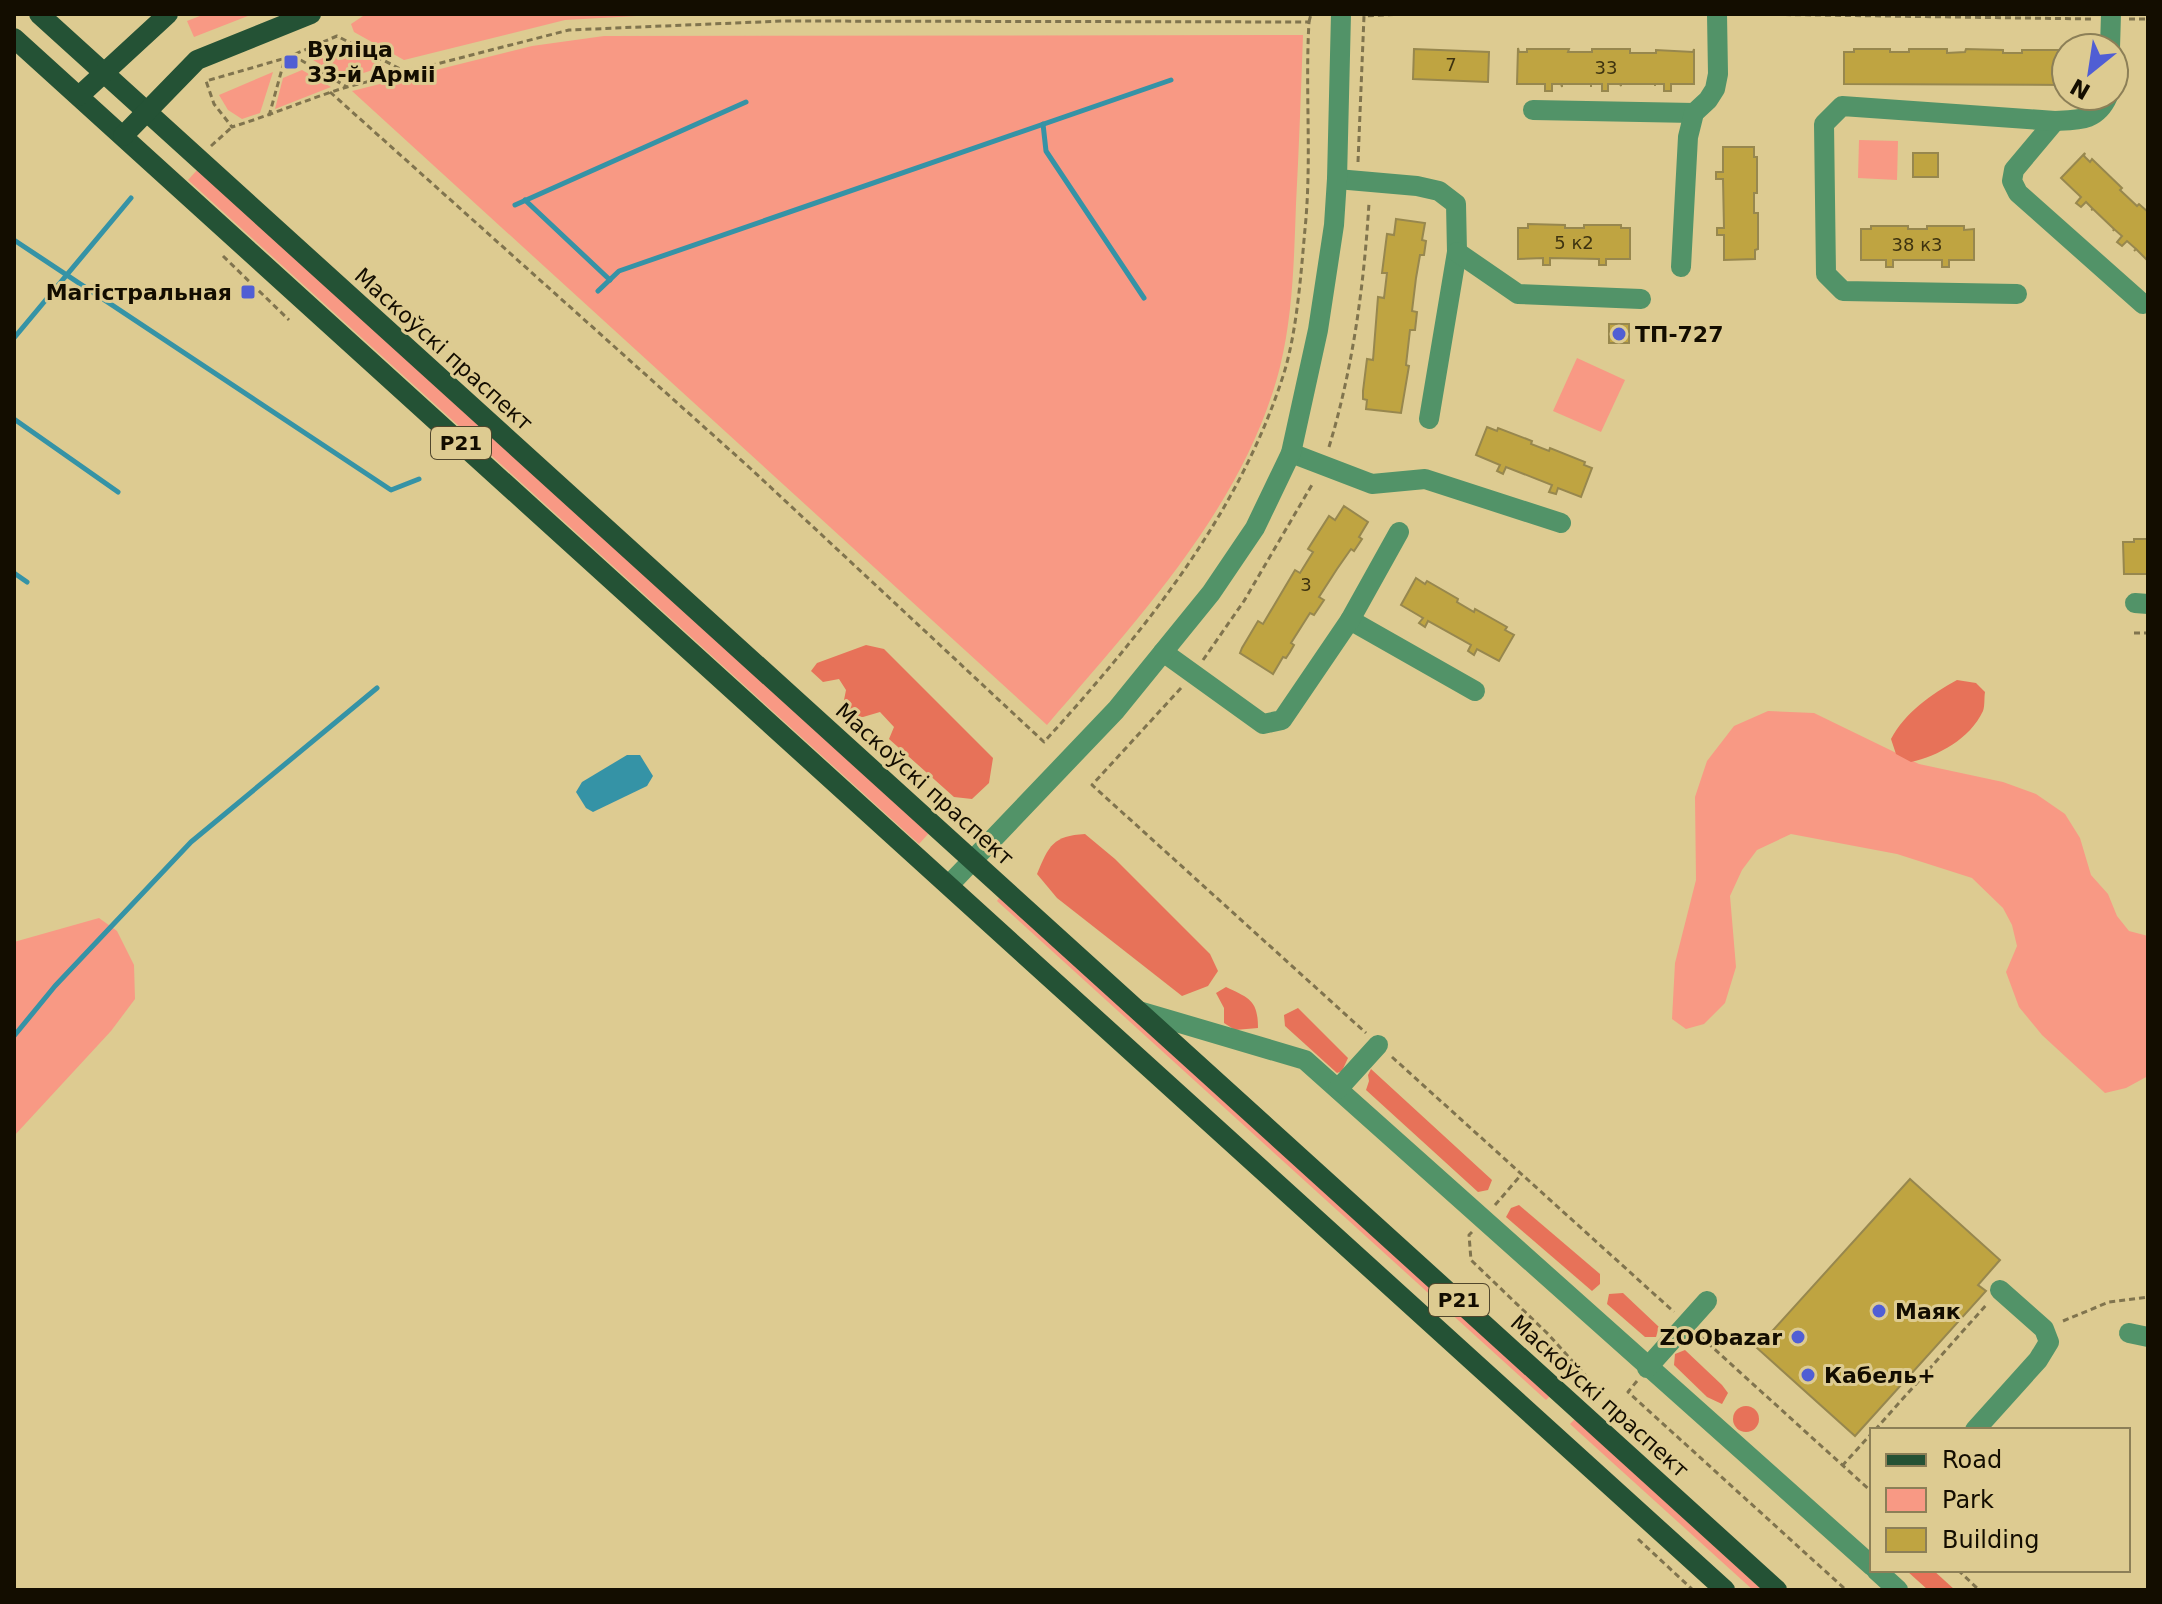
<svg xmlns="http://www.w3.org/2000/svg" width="2162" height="1604" font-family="'DejaVu Sans',sans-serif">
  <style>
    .green { fill: #f89984 }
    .forest { fill: #e77259 }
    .water { fill: #3593a6 }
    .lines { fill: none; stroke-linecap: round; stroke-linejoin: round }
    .stream { stroke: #3593a6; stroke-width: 5 }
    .building { fill: #bfa441; stroke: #97874e; stroke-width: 2 }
    .path { stroke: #80744e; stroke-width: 3; stroke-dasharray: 6 4; stroke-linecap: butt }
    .minor { stroke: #529368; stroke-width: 20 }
    .major { stroke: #245235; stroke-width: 20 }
    .poi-dot { fill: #505ed4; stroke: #ddcb91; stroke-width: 3 }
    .labels { text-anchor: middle; stroke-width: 6; stroke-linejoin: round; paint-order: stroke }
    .number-label { font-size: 18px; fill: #3e3310 }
    .shield { fill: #ddcb91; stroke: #50462c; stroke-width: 2 }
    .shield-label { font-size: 20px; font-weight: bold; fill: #130d00 }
    .poi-label { font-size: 22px; font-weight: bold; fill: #130d00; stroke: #ddcb91; text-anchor: start }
    .street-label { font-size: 22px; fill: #130d00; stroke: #ddcb91 }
  </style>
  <rect width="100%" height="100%" fill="#ddcb91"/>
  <g class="green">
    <polygon points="205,14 253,14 194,37 187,21"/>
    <polygon points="366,14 672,14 565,20 404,60 354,32 351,24"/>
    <path d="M1303,35C1301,91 1299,148 1296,204C1294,259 1293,314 1280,367C1245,505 1137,620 1047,725L352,91L532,46L604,36Z"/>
    <polygon points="345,44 385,66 345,79 308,57"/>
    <polygon points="302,70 331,87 275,109 283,78"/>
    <polygon points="273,72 260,113 242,119 228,110 219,95"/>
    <polygon points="1859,140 1898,141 1897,180 1858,178"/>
    <polygon points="198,169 929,833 919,844 188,180"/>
    <polygon points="1577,358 1625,380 1601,432 1553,411"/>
    <polygon points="1768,711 1814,713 1919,764 2003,782 2036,794 2065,814 2080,838 2091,875 2108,894 2117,916 2129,931 2148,936 2148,1076 2126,1088 2105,1093 2042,1035 2019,1007 2006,972 2017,946 2012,925 2003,908 1972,878 1897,854 1791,834 1757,850 1742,870 1730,896 1736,967 1725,1003 1704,1024 1686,1029 1672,1019 1675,963 1696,880 1695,797 1707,761 1734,726"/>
    <polygon points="1001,895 1550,1396 1546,1400 997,901"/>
    <polygon points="99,918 117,931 134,965 135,999 111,1031 14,1136 14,942"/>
    <polygon points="1575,1419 1762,1590 1753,1590 1570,1424"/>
  </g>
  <g class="forest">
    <polygon points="866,645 884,649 993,758 989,783 972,799 954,797 889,739 894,727 880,712 863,717 851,716 843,705 846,690 839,679 823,682 811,671 817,663"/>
    <path d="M1957,680L1976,683L1985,692C1984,698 1985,706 1983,711C1970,739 1938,756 1911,762L1896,754L1891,739C1905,713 1931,694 1957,680Z"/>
    <path d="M1085,834L1115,859L1210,954L1218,971L1208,986L1182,996L1057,898L1037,874C1049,845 1053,836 1085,834Z"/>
    <path d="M1226,987C1249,998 1258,1000 1258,1028L1235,1030L1224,1023V1008L1216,993Z"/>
    <polygon points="1298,1008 1348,1058 1342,1071 1337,1073 1285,1026 1284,1015"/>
    <polygon points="1371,1069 1492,1180 1488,1190 1478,1192 1366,1090 1369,1081 1368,1075"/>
    <polygon points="1519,1205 1600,1274 1600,1284 1592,1291 1506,1217 1511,1208"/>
    <polygon points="1623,1293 1659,1327 1656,1337 1645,1337 1607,1304 1609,1294"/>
    <polygon points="1685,1350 1722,1385 1728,1393 1722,1404 1707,1397 1674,1365 1675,1354"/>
    <circle cx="1746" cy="1419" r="13"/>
    <polygon points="1933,1570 1955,1590 1928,1590 1907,1571"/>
  </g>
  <polygon class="water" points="627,755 640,755 653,776 647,786 593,812 586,808 576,792 582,782"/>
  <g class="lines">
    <g class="stream">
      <polyline points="1043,124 1046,151 1144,298"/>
      <polyline points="525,200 610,280"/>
      <polyline points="515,205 746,102"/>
      <polyline points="14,240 391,490 419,479"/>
      <polyline points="598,291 619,271 1171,80"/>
      <polyline points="14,338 131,198"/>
      <polyline points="14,419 118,492"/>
      <polyline points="14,573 27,582"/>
      <polyline points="14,1036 55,986 191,842 377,688"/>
    </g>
  </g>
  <g class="building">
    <polygon points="1518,48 1519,52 1527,52 1527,49 1569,49 1568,52 1592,52 1592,49 1630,49 1630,53 1656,53 1656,50 1693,52 1694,49 1694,84 1671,84 1671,91 1664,91 1664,84 1655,84 1655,86 1655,84 1621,84 1621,86 1620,84 1608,84 1608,91 1602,91 1602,84 1591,84 1591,87 1591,84 1562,84 1562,87 1561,84 1552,84 1552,91 1545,91 1545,84 1517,84"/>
    <polygon points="1414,49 1489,52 1488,82 1413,79"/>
    <polygon points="1854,49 1890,49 1890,52 1909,52 1909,49 1947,49 1947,53 1965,52 1966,49 2003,50 2003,53 2022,53 2022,50 2059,50 2059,53 2066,53 2066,85 1844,84 1844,52 1854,52"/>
    <polygon points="1723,147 1754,147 1754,157 1757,157 1757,193 1754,193 1754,213 1758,213 1758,249 1755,250 1755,259 1724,260 1724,235 1717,235 1717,228 1724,228 1723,179 1716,179 1716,172 1723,172"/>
    <rect x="1913" y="153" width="25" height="24"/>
    <polygon points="2085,153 2084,156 2090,162 2092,159 2122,188 2120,190 2137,206 2139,204 2148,212 2148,261 2136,249 2134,251 2136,249 2127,241 2122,246 2117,242 2122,236 2114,229 2113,231 2114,229 2093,209 2091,210 2093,209 2086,202 2081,207 2076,203 2081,197 2061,178"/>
    <polygon points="1396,219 1425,223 1422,240 1426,241 1424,255 1420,255 1416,278 1412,311 1417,312 1415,330 1410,330 1406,365 1409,366 1401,413 1366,409 1367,400 1363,399 1363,391 1367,359 1373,360 1378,297 1384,298 1387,273 1382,273 1387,234 1394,235"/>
    <polygon points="1528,224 1565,225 1565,228 1584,228 1584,225 1621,225 1621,228 1630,228 1630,259 1606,259 1606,265 1599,265 1599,259 1550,258 1550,265 1543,265 1543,258 1518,259 1518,228 1528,228"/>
    <polygon points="1871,226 1908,226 1908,229 1927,229 1927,226 1964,226 1964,230 1974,229 1974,260 1949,260 1949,267 1942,267 1942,260 1893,260 1893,267 1886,267 1886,260 1861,260 1861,229 1871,229"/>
    <rect x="1609" y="324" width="20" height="19"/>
    <polygon points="1487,427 1497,431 1498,428 1532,441 1531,444 1549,451 1550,448 1585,462 1584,465 1592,468 1581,497 1558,488 1556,494 1549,492 1552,485 1506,467 1503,474 1497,471 1500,465 1476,455"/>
    <polygon points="1344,506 1368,522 1359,537 1362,539 1354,551 1351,549 1337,569 1319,597 1324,600 1314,615 1310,613 1291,643 1294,645 1290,652 1286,658 1283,657 1273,674 1240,653 1242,648 1258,621 1263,624 1295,570 1300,573 1313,552 1308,549 1329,516 1335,520"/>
    <polygon points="2134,539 2148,539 2148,574 2124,574 2123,542 2134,542"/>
    <polygon points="1416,578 1425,584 1427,581 1458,599 1457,602 1474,612 1475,609 1507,627 1505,630 1514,635 1499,661 1477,649 1474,655 1468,651 1471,645 1428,621 1425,627 1419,623 1423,618 1401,605"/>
    <polygon points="1910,1179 2000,1260 1978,1285 1986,1291 1855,1436 1757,1348"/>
  </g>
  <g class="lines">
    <g class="path">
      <polyline points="1432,14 1687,14"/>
      <polyline points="1745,14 2093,19"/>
      <polyline points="2129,19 2148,19"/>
      <polyline points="1309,22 1311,14"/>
      <polyline points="292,55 347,87"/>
      <path d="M330,92L751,469L1044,742C1143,633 1239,515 1284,373C1297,331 1301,273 1305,229C1312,160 1305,91 1309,22L782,21L569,30L347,87C308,99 271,115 232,127L214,104L206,81L286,58L337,36L404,71"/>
      <polyline points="269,116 285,58"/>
      <polyline points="211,146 232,127"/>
      <polyline points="1358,162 1364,16 1401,14"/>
      <polyline points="223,256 289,320"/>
      <path d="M1329,447C1353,368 1364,285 1369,203"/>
      <polyline points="2134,633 2148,633"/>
      <polyline points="1203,660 1244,601 1313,483"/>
      <polyline points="1181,688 1092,785 1366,1033"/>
      <polyline points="1392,1057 1674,1312"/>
      <polyline points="1495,1205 1521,1175"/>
      <polyline points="1472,1232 1469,1235 1471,1260 1548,1334 1585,1375 1579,1382"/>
      <polyline points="2063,1321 2109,1302 2148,1297"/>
      <polyline points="1700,1336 1872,1492"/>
      <polyline points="1637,1381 1628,1392 1846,1590"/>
      <polyline points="1875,1430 1987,1304"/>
      <polyline points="1842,1466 1872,1433"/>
      <polyline points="1638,1539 1693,1590"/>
      <polyline points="1958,1570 1979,1590"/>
    </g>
    <g class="minor">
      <polyline points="2110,48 2111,14"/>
      <polyline points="1533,110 1694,113"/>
      <polyline points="2055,121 2014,170 2012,181 2018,193 2143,304"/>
      <polyline points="1337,179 1417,186 1439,191 1456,204 1457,252 1429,419"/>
      <polyline points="1457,252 1518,294 1641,299"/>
      <polyline points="1681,267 1688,137 1694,113 1708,100 1715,89 1718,74 1717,14"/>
      <path d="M2017,294L1843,291L1826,274L1824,124L1842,106L2055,121C2080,120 2097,121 2108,96"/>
      <polyline points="1291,453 1372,484 1425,479 1561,523"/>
      <polyline points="2135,603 2148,604"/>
      <polyline points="1350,620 1475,691"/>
      <polyline points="1163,652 1263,724 1282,720 1350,620 1399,532"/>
      <polyline points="949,885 1116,710 1211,593 1255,528 1291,453 1318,330 1334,225 1337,179 1341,14"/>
      <polyline points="1139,1011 1305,1060 1872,1566"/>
      <polyline points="1338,1089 1378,1045"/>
      <polyline points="2129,1333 2148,1337"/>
      <polyline points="1647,1368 1707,1301"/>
      <polyline points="1975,1430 2038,1360 2049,1342 2044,1329 2000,1290"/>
      <polyline points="1876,1570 1898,1590"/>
    </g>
    <g class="major">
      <polyline points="39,14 1777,1590"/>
      <polyline points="14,38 1725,1590"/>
      <polyline points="79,96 168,14"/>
      <polyline points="123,136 197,60 311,14"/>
    </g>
  </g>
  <g class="poi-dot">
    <rect x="283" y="54" width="16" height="16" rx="4"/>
    <rect x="240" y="284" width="16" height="16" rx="4"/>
    <circle cx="1619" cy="334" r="8"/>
    <circle cx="1879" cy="1311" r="8"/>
    <circle cx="1798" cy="1337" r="8"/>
    <circle cx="1808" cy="1375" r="8"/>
  </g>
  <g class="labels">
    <g class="number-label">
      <text x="1451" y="71">7</text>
      <text x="1606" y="74">33</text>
      <text x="1574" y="249">5 к2</text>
      <text x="1917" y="251">38 к3</text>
      <text x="1306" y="591">3</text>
    </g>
    <g class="shield">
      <rect x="431" y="427" width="60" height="32" rx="6"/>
      <rect x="1429" y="1284" width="60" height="32" rx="6"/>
    </g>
    <g class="shield-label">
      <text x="461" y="450">Р21</text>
      <text x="1459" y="1307">Р21</text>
    </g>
    <g class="poi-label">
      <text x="307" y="57">Вуліца<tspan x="307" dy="25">33-й Арміі</tspan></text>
      <text x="232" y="300" text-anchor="end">Магістральная</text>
      <text x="1635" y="342">ТП-727</text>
      <text x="1895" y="1319">Маяк</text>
      <text x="1782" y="1345" text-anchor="end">ZOObazar</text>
      <text x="1824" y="1383">Кабель+</text>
    </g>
    <g class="street-label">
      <text transform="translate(444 349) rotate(42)" y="8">Маскоўскі праспект</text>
      <text transform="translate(925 784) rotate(42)" y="8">Маскоўскі праспект</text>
      <text transform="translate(1600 1396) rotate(42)" y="8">Маскоўскі праспект</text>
    </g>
  </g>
  <rect width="2162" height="1604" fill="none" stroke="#130d00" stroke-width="32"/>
  <rect x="1870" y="1428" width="260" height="144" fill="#ddcb91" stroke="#8c7f57" stroke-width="2"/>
  <rect x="1886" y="1454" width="40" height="12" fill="#245235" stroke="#8c7f57" stroke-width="2"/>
  <text x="1942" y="1468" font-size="24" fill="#130d00">Road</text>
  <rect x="1886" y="1488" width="40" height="24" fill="#f89984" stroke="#8c7f57" stroke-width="2"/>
  <text x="1942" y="1508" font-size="24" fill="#130d00">Park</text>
  <rect x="1886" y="1528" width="40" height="24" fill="#bfa441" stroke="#8c7f57" stroke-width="2"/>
  <text x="1942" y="1548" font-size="24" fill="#130d00">Building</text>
  <g transform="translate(2090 72) rotate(210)"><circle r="38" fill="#ddcb91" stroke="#8c7f57" stroke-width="2"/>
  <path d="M0-6L14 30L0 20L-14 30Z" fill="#505ed4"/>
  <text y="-12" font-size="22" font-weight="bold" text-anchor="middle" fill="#130d00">N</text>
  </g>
</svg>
